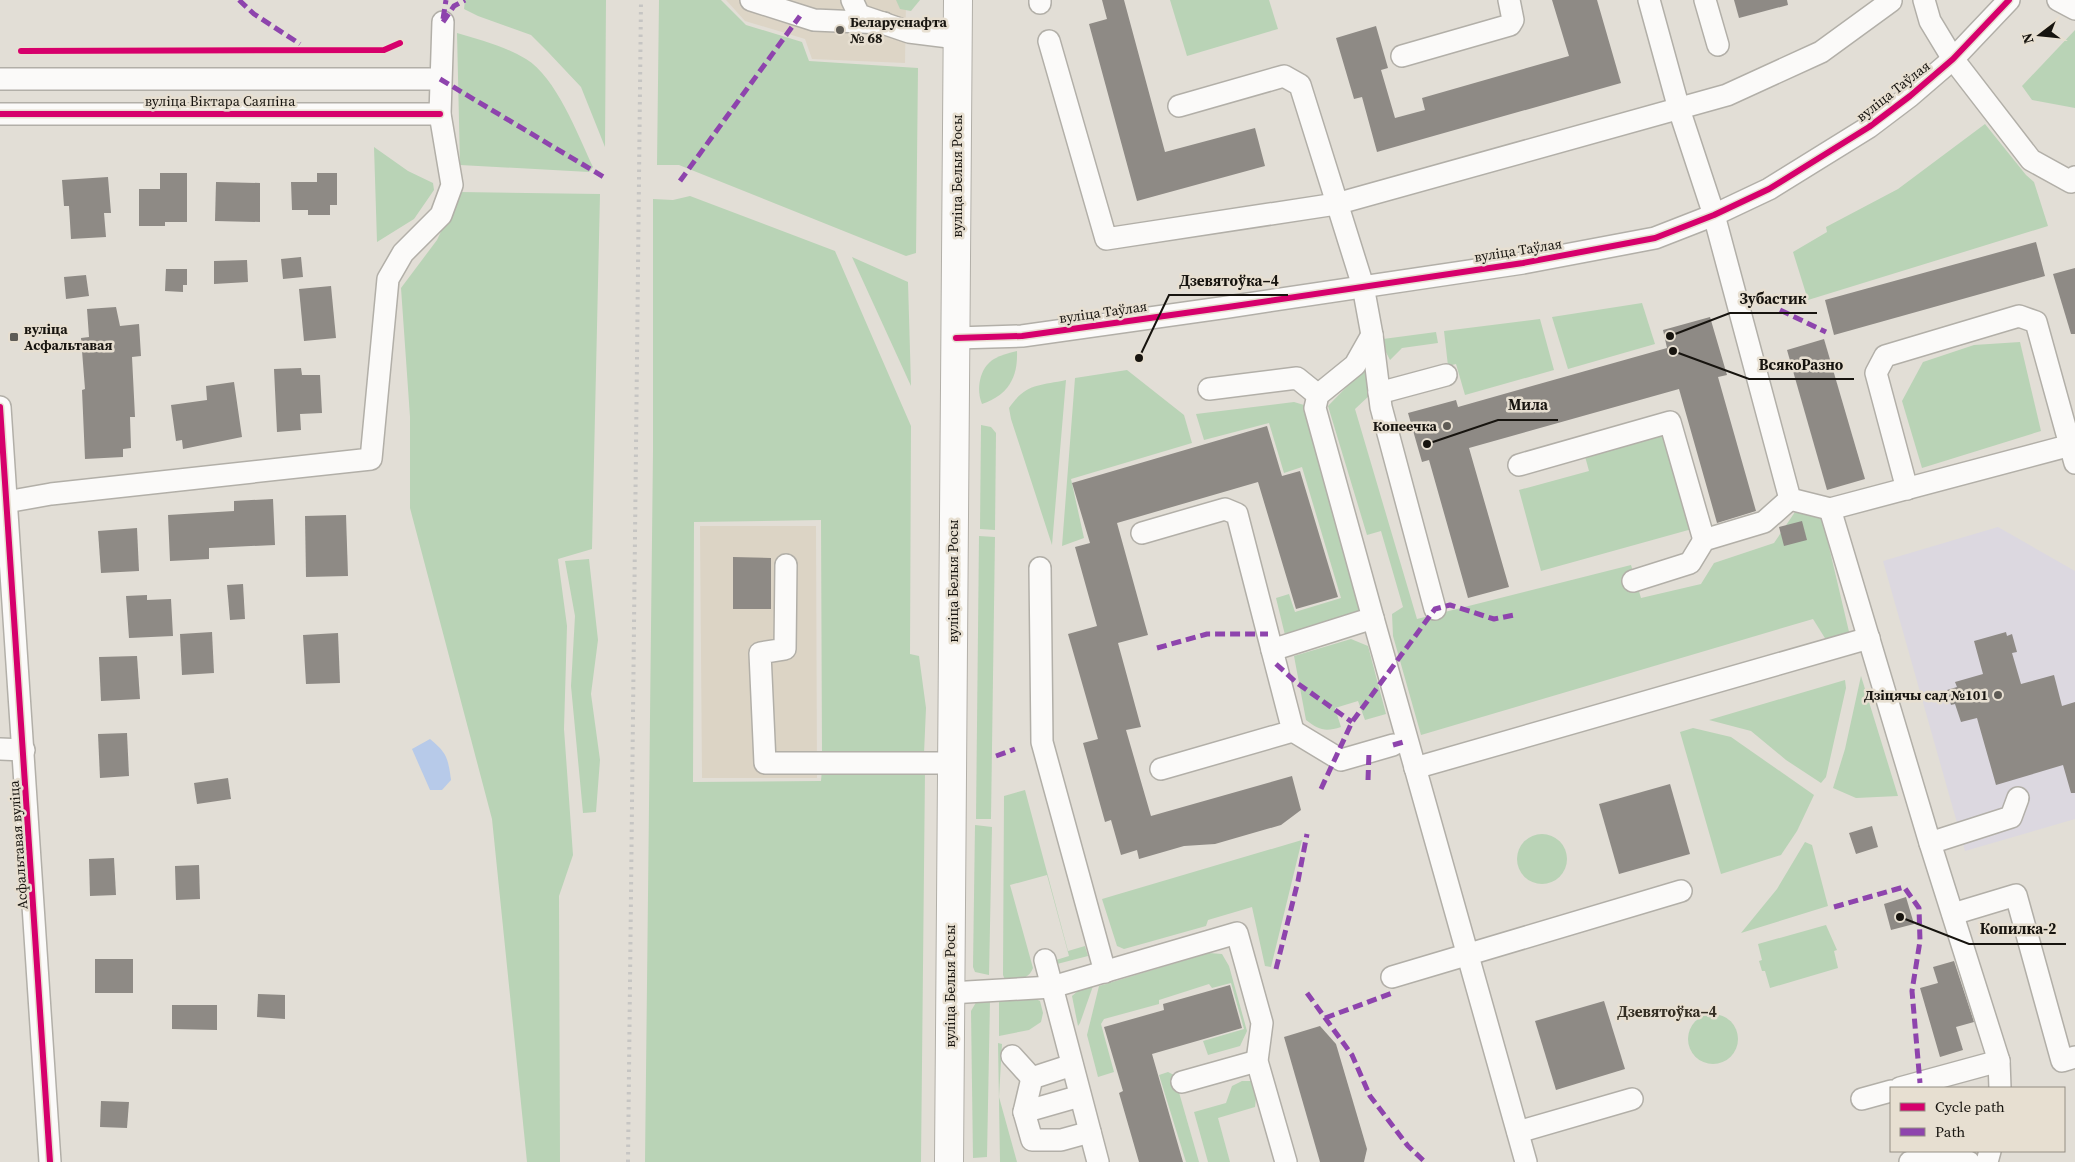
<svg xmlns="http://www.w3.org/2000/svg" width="2075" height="1162" font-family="'Source Serif 4',serif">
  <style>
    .commercial { fill: #ddd5c6 }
    .built { fill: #dcd4c5 }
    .education { fill: #dcd8e0 }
    .green { fill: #b9d3b6 }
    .water { fill: #b7cae9 }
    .building { fill: #8e8a85 }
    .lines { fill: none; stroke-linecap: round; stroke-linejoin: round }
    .minor-casing { stroke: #b2afa8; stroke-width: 24 }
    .major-casing { stroke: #b2afa8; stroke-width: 30 }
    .minor { stroke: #fbfaf9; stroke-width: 21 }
    .major { stroke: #fbfaf9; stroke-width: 28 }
    .rail { stroke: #c6c5c3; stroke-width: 4; stroke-dasharray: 2.5 5; stroke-linecap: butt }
    .quiet { stroke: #8e44ad; stroke-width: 5; stroke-dasharray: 10 5; stroke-linecap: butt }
    .cycleway-casing { stroke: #e7dfd1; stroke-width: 9 }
    .cycleway { stroke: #d6006c; stroke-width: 6 }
    .poi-dot { fill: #5e5b55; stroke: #e7dfd1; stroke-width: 2 }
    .labels { text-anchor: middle; stroke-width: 5; stroke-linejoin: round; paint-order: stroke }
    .poi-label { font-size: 14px; font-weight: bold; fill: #17140f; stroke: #e7dfd1; text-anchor: start }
    .street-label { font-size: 14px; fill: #17140f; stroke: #e7dfd1 }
    .neighbourhood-label { font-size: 15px; font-weight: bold; fill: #342e23; stroke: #e7dfd1 }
    .leader { fill: none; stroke: #17140f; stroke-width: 2 }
    .callout-dot { fill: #17140f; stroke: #e7dfd1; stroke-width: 2 }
    .callout-label { font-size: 15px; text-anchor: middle; font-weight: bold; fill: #17140f; stroke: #e7dfd1; stroke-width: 5; stroke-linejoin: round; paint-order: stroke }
  </style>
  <rect width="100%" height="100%" fill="#e2ded6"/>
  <polygon class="commercial" points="726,0 906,0 905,63 812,59 805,39 745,21"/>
  <polygon class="built" points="700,526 816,526 817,778 702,778"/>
  <polygon class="education" points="1998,527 2075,571 2075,819 1965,851 1883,561"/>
  <g class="green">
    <polygon points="465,0 606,0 605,147 581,87 548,52 531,35 478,16 464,9"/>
    <polygon points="659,0 721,0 746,25 802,42 809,61 918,68 916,253 906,256 679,165 657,165"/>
    <polygon points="896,0 920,0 911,11 900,9"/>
    <polygon points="1170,0 1269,0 1278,29 1187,56"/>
    <polygon points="2075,30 2075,108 2032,100 2022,86"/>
    <path d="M457,33C481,40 504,46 526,59C556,77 578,135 593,167L589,172L460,165Z"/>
    <polygon points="1985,124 2026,175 2034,182 2048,226 1808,300 1793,252 1827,232 1826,227 1898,189"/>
    <polygon points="374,147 408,171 433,183 434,190 414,219 377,242"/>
    <polygon points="460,192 600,194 592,549 558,559 567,626 564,729 573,855 559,896 560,1162 527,1162 492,819 410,508 410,417 401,288 437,240"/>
    <polygon points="690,196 835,251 911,426 910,654 919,656 926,708 924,754 822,753 821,520 694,522 693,782 821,781 822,769 925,771 921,1162 645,1162 653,451 653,199 673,200"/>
    <polygon points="852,257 908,282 911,386"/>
    <polygon points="1642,303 1655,344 1568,369 1552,317"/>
    <polygon points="1540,319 1554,370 1465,395 1456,364 1448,366 1444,331"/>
    <polygon points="1436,332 1438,343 1402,348 1390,360 1385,350 1383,339"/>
    <polygon points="2020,342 2041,431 1922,468 1902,401 1923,362 1974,345"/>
    <path d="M1017,351C1018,378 1008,395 982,404C976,390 979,368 994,359C1001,355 1009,353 1017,351Z"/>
    <polygon points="1127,370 1184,415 1192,443 1071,479 1084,538 1062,546 1075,378"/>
    <polygon points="1363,370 1369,374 1371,394 1355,409 1417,619 1631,565 1641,598 1701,584 1714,563 1774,543 1795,512 1821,513 1850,636 1828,643 1813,619 1421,735 1393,636 1392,614 1403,607 1381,531 1367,535 1328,406"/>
    <path d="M1066,380L1052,545L1011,419L1009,408C1026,383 1039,386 1066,380Z"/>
    <polygon points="1294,402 1304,405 1360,606 1360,610 1355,615 1285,635 1276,598 1289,594 1295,612 1341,598 1302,467 1284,473 1269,423 1204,440 1196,414"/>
    <polygon points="981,425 991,427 996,433 995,530 980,529"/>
    <polygon points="1665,426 1692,529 1541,571 1519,490 1589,471 1583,449"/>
    <polygon points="979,536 995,537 991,819 976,819"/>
    <polygon points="589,559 598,640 591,694 600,760 596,812 583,813 571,686 575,616 565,561"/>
    <path d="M1351,639L1368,646L1386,714L1365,720L1358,701L1335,708L1341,727C1325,732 1319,730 1306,720L1294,656Z"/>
    <polygon points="1861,676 1898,796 1856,798 1833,788 1845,749"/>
    <polygon points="1845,680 1846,688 1826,777 1821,783 1786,760 1751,731 1709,720"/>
    <polygon points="1693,728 1731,737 1814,795 1797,831 1781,855 1721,874 1680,732"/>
    <path d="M1025,790L1068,951L1085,946L1088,956L1057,964L1056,960L1069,956L1047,875L1010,885L1033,968C1028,981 1017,979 1005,980L1003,975L1004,796Z"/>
    <polygon points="975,825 992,827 989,975 975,972 973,967"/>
    <circle cx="1542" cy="859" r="25"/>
    <polygon points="1302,840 1271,967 1265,966 1252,907 1208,920 1206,926 1124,949 1117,946 1102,899"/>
    <polygon points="1805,842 1812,845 1828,906 1741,933 1777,889"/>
    <polygon points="1826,925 1837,950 1834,951 1838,968 1770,988 1765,971 1762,971 1759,961 1762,960 1758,944"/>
    <polygon points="1209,953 1222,954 1229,966 1247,1031 1240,1046 1208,1055 1203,1041 1244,1029 1231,983 1212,988 1209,984 1159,1000 1159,1004 1104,1019 1101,1024 1114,1072 1098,1077 1087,1035 1099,986"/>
    <polygon points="1093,986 1080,1023 1078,1026 1072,996 1079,990"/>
    <polygon points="999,994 1029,996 1040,1001 1043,1013 1041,1022 1029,1030 999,1036"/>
    <polygon points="978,999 990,1000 987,1157 973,1158 971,1011"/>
    <circle cx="1713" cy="1039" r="25"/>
    <polygon points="998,1043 1002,1044 999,1097 1017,1162 1000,1162"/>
    <polygon points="1168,1072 1174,1075 1199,1162 1186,1162 1159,1075"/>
    <polygon points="1242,1081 1252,1081 1256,1098 1255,1107 1218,1118 1230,1162 1208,1162 1194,1112 1226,1103 1232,1086"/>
  </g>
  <path class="water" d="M430,739C447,753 448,758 451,780L442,790H430L412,749Z"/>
  <g class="building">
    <polygon points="1102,0 1124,0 1165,152 1255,128 1265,166 1137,201 1089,24 1107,19"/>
    <polygon points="1552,0 1597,0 1621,83 1377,152 1362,97 1354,99 1336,38 1376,26 1388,68 1381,70 1395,118 1425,110 1422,98 1569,56"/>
    <polygon points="1734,0 1787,0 1788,5 1739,18"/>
    <polygon points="160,173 187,173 187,222 165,222 165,226 139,226 139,189 160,189"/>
    <polygon points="317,173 337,173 337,205 330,205 330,215 308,215 308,210 292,210 291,182 317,182"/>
    <polygon points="108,177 111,213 104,213 106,237 71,239 69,206 64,206 62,180"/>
    <polygon points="216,182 260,183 260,222 215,221"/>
    <polygon points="2036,242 2045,276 1834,335 1825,300"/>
    <polygon points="301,257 303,277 283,279 281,259"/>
    <polygon points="247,260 248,282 214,284 214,261"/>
    <polygon points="2075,268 2075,334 2071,334 2053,274"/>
    <polygon points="166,269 187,269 187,285 183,285 183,292 165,291"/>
    <polygon points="86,275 89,296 66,299 64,277"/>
    <polygon points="331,286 336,338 304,341 299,289"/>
    <polygon points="116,307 120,326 139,324 141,356 132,357 135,417 130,417 131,448 123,449 123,457 85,459 82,390 85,389 81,338 89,337 87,309"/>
    <polygon points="1710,317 1727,375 1718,377 1756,511 1717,523 1679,389 1469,448 1509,587 1468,598 1429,460 1422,462 1408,413 1456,400 1458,407 1667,348 1663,330"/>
    <polygon points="1824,339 1865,479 1827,490 1787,350"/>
    <polygon points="301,368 302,375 320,375 322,413 300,414 301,430 277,432 274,369"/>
    <polygon points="234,382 242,437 183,449 182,440 176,441 171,405 207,400 206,386"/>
    <polygon points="1267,426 1282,476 1300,471 1338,597 1296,609 1258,482 1117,523 1148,635 1118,643 1141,727 1126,730 1151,816 1292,776 1301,810 1281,825 1215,844 1184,846 1139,859 1137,850 1121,855 1111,820 1105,822 1083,743 1098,739 1068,634 1097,626 1075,547 1090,543 1072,483"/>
    <polygon points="273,499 275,545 209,548 209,559 170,561 168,515 234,511 234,501"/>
    <polygon points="346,515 348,576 306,577 305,516"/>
    <polygon points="1802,521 1807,540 1784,546 1779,527"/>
    <polygon points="137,528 139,571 101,573 98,531"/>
    <polygon points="733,557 771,558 771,609 733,609"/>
    <polygon points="243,584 245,619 230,620 227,585"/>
    <polygon points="147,595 147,600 171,599 173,636 129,638 126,596"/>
    <polygon points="212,632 214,673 182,675 180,634"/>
    <polygon points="2006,632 2007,636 2012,634 2017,652 2012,653 2021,684 2054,675 2062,706 2075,702 2075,793 2071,793 2063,765 1996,785 1977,718 1961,722 1955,704 1951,705 1947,690 1957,687 1955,682 1983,674 1974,641"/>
    <polygon points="338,633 340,683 306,684 303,635"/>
    <polygon points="137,656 140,699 101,701 99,657"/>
    <polygon points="127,733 129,776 100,778 98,734"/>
    <polygon points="228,778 231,799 197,804 194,783"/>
    <polygon points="1670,784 1690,854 1619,874 1599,804"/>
    <polygon points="1872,826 1878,847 1856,854 1849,833"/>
    <polygon points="114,858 116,895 90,896 89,859"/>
    <polygon points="199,865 200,899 176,900 175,866"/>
    <polygon points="1906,897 1914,924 1891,930 1884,904"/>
    <rect x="95" y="959" width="38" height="34"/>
    <polygon points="1954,961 1974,1022 1956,1027 1963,1050 1940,1057 1920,988 1938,983 1933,967"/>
    <polygon points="1230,985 1242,1028 1152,1054 1183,1162 1139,1162 1119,1093 1123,1091 1104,1027 1164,1010 1163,1004"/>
    <polygon points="258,994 285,995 285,1019 257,1017"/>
    <polygon points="1604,1001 1625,1069 1556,1090 1535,1021"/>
    <polygon points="172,1005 217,1005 217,1030 172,1029"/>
    <polygon points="1320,1026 1336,1044 1367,1149 1364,1162 1320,1162 1284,1037"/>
    <polygon points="101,1101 129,1102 127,1128 100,1127"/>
  </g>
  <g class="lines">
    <defs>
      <g id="minor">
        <polyline points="751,0 814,20 884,23"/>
        <polyline points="852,0 859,15 909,32 957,38"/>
        <polyline points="1040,0 1040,3"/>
        <polyline points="1649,0 1679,109 1714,215 1790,499 1830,509 2075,444"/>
        <polyline points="1705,0 1718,45"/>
        <polyline points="1924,0 1930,21 1953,59 2031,160 2071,182 2075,177"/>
        <polyline points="2058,0 2075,9"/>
        <polyline points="1049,41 1106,239 1336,204 1727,95 1821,52 1891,1"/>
        <polyline points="1402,56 1510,25 1513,20 1509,0"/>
        <polyline points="0,79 440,79"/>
        <polyline points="1179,106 1284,76 1300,85 1363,286 1372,335 1381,407 1435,609"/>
        <polyline points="0,114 440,114"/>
        <polyline points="956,338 1022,336 1228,307 1523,263 1655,238 1714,215 1769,189 1869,127 1910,96 1953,59 2009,0"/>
        <polyline points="1209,389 1297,378 1318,395"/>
        <polyline points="1379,393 1446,375"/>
        <polyline points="0,407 50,1162"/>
        <polyline points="1519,465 1670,422 1704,540"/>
        <polyline points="1907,489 1876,373 1885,356 2019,316 2036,322 2075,463"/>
        <polyline points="6,502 51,494 371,459 388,279 403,253 441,215 452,185 440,114 443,22"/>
        <polyline points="1830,509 1930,843 1999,1061 2000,1088"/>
        <polyline points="1142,533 1225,509 1237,514 1272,650"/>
        <polyline points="786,565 785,649 760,653 765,763 952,763"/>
        <polyline points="1040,568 1042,742 1105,972"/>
        <polyline points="1633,581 1690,563 1704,540 1764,522 1790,499"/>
        <polyline points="1373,618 1526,1162"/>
        <polyline points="1293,731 1341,760 1393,745"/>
        <polyline points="0,749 24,750"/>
        <polyline points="1415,768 1869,638"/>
        <polyline points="1161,769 1293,731 1272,650 1373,618 1315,408 1318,395 1355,365 1372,335"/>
        <polyline points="1930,843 2011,817 2018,798"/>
        <polyline points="1953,914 2016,895 2062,1061 2075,1057"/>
        <polyline points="1045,960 1098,1162"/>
        <polyline points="1392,977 1681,891"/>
        <polyline points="950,993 1052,987 1237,933 1262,1023 1257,1061 1286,1162"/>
        <polyline points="1012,1056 1032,1078"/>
        <polyline points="1182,1082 1257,1061"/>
        <polyline points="1900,1088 1999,1061"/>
        <polyline points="1080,1096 1024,1112 1032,1140 1061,1140 1090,1132"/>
        <polyline points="1862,1099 1891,1091"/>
        <polyline points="1024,1112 1032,1078 1072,1065"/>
        <polyline points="1518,1132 1632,1099"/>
        <polyline points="1910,1162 1942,1154 1969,1162"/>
        <polyline points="1987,1162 1990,1151"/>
      </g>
      <polyline id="major" points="949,1162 958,0"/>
    </defs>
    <use href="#minor" class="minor-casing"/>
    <use href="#major" class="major-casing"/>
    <use href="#minor" class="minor"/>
    <use href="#major" class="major"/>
    <polyline class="rail" points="628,1162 641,0"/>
    <g class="quiet">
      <polyline points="239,0 254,14 300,44"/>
      <polyline points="443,19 446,0"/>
      <polyline points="443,22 454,6 465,0"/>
      <polyline points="440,79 607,179"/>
      <polyline points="680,181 800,16"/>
      <polyline points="1780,310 1826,332"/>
      <polyline points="1157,648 1207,634 1268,634"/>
      <polyline points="1276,664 1297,683 1352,722"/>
      <polyline points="1393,745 1407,741"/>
      <polyline points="996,756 1015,749"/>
      <polyline points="1368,780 1369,752"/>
      <polyline points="1321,789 1352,722 1435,609 1450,605 1494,619 1514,615"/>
      <polyline points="1834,907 1904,887 1919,908 1920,941 1912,991 1920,1083"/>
      <polyline points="1276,969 1298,881 1307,834"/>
      <polyline points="1307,993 1352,1055 1370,1096 1408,1146 1425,1162"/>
      <polyline points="1325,1018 1395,992"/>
    </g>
    <defs>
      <g id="cycleway">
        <polyline points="21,51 384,50 400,43"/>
        <polyline points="0,114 440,114"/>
        <polyline points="956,338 1022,336 1228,307 1523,263 1655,238 1714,215 1769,189 1869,127 1910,96 1953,59 2009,0"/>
        <polyline points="0,407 50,1162"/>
      </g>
    </defs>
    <use href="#cycleway" class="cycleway-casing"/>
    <use href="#cycleway" class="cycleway"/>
  </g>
  <g class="poi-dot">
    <circle cx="840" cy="30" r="5"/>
    <rect x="9" y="332" width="10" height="10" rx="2.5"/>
    <circle cx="1447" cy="426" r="5"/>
    <circle cx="1998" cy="695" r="5"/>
  </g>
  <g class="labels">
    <g class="poi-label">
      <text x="850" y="27">Беларуснафта<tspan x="850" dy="16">№ 68</tspan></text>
      <text x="24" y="334">вуліца<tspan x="24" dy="16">Асфальтавая</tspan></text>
      <text x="1437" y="431" text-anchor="end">Копеечка</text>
      <text x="1988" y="700" text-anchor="end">Дзіцячы сад №101</text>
    </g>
    <g class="street-label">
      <text transform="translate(1893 91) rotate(-38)" y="5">вуліца Таўлая</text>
      <text x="220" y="106">вуліца Віктара Саяпіна</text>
      <text transform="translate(957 176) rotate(-90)" y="5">вуліца Белыя Росы</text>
      <text transform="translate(1518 250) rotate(-9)" y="5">вуліца Таўлая</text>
      <text transform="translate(1103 312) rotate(-8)" y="5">вуліца Таўлая</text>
      <text transform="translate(953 581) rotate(-90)" y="5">вуліца Белыя Росы</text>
      <text transform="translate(18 845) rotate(-94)" y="5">Асфальтавая вуліца</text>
      <text transform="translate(950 986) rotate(-90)" y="5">вуліца Белыя Росы</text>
    </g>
    <g class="neighbourhood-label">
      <text x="1667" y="1017">Дзевятоўка–4</text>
    </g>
  </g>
  <path class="leader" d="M1139 358L1169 295H1288M1670 336L1730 313H1817M1673 351L1749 379H1854M1427 444L1498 420H1558M1900 917L1969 944H2066"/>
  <g class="callout-dot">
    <circle cx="1139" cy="358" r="5"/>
    <circle cx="1670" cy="336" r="5"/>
    <circle cx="1673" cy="351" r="5"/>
    <circle cx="1427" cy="444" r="5"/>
    <circle cx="1900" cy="917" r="5"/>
  </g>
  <g class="callout-label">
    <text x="1229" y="286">Дзевятоўка–4</text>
    <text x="1773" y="304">Зубастик</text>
    <text x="1801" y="370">ВсякоРазно</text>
    <text x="1528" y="410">Мила</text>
    <text x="2018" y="934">Копилка-2</text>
  </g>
  <rect x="1890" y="1087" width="175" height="65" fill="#e7dfd1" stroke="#948e83"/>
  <rect x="1900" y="1103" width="25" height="8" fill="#d6006c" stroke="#948e83"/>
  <text x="1935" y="1112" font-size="15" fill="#17140f">Cycle path</text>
  <rect x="1900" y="1128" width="25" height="8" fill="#8e44ad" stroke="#948e83"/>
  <text x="1935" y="1137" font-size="15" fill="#17140f">Path</text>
  <g transform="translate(2040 35) rotate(254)" stroke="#e7dfd1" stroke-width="4" paint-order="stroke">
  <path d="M0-4L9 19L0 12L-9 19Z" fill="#17140f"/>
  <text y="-8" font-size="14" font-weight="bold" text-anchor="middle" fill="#17140f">N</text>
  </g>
</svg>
